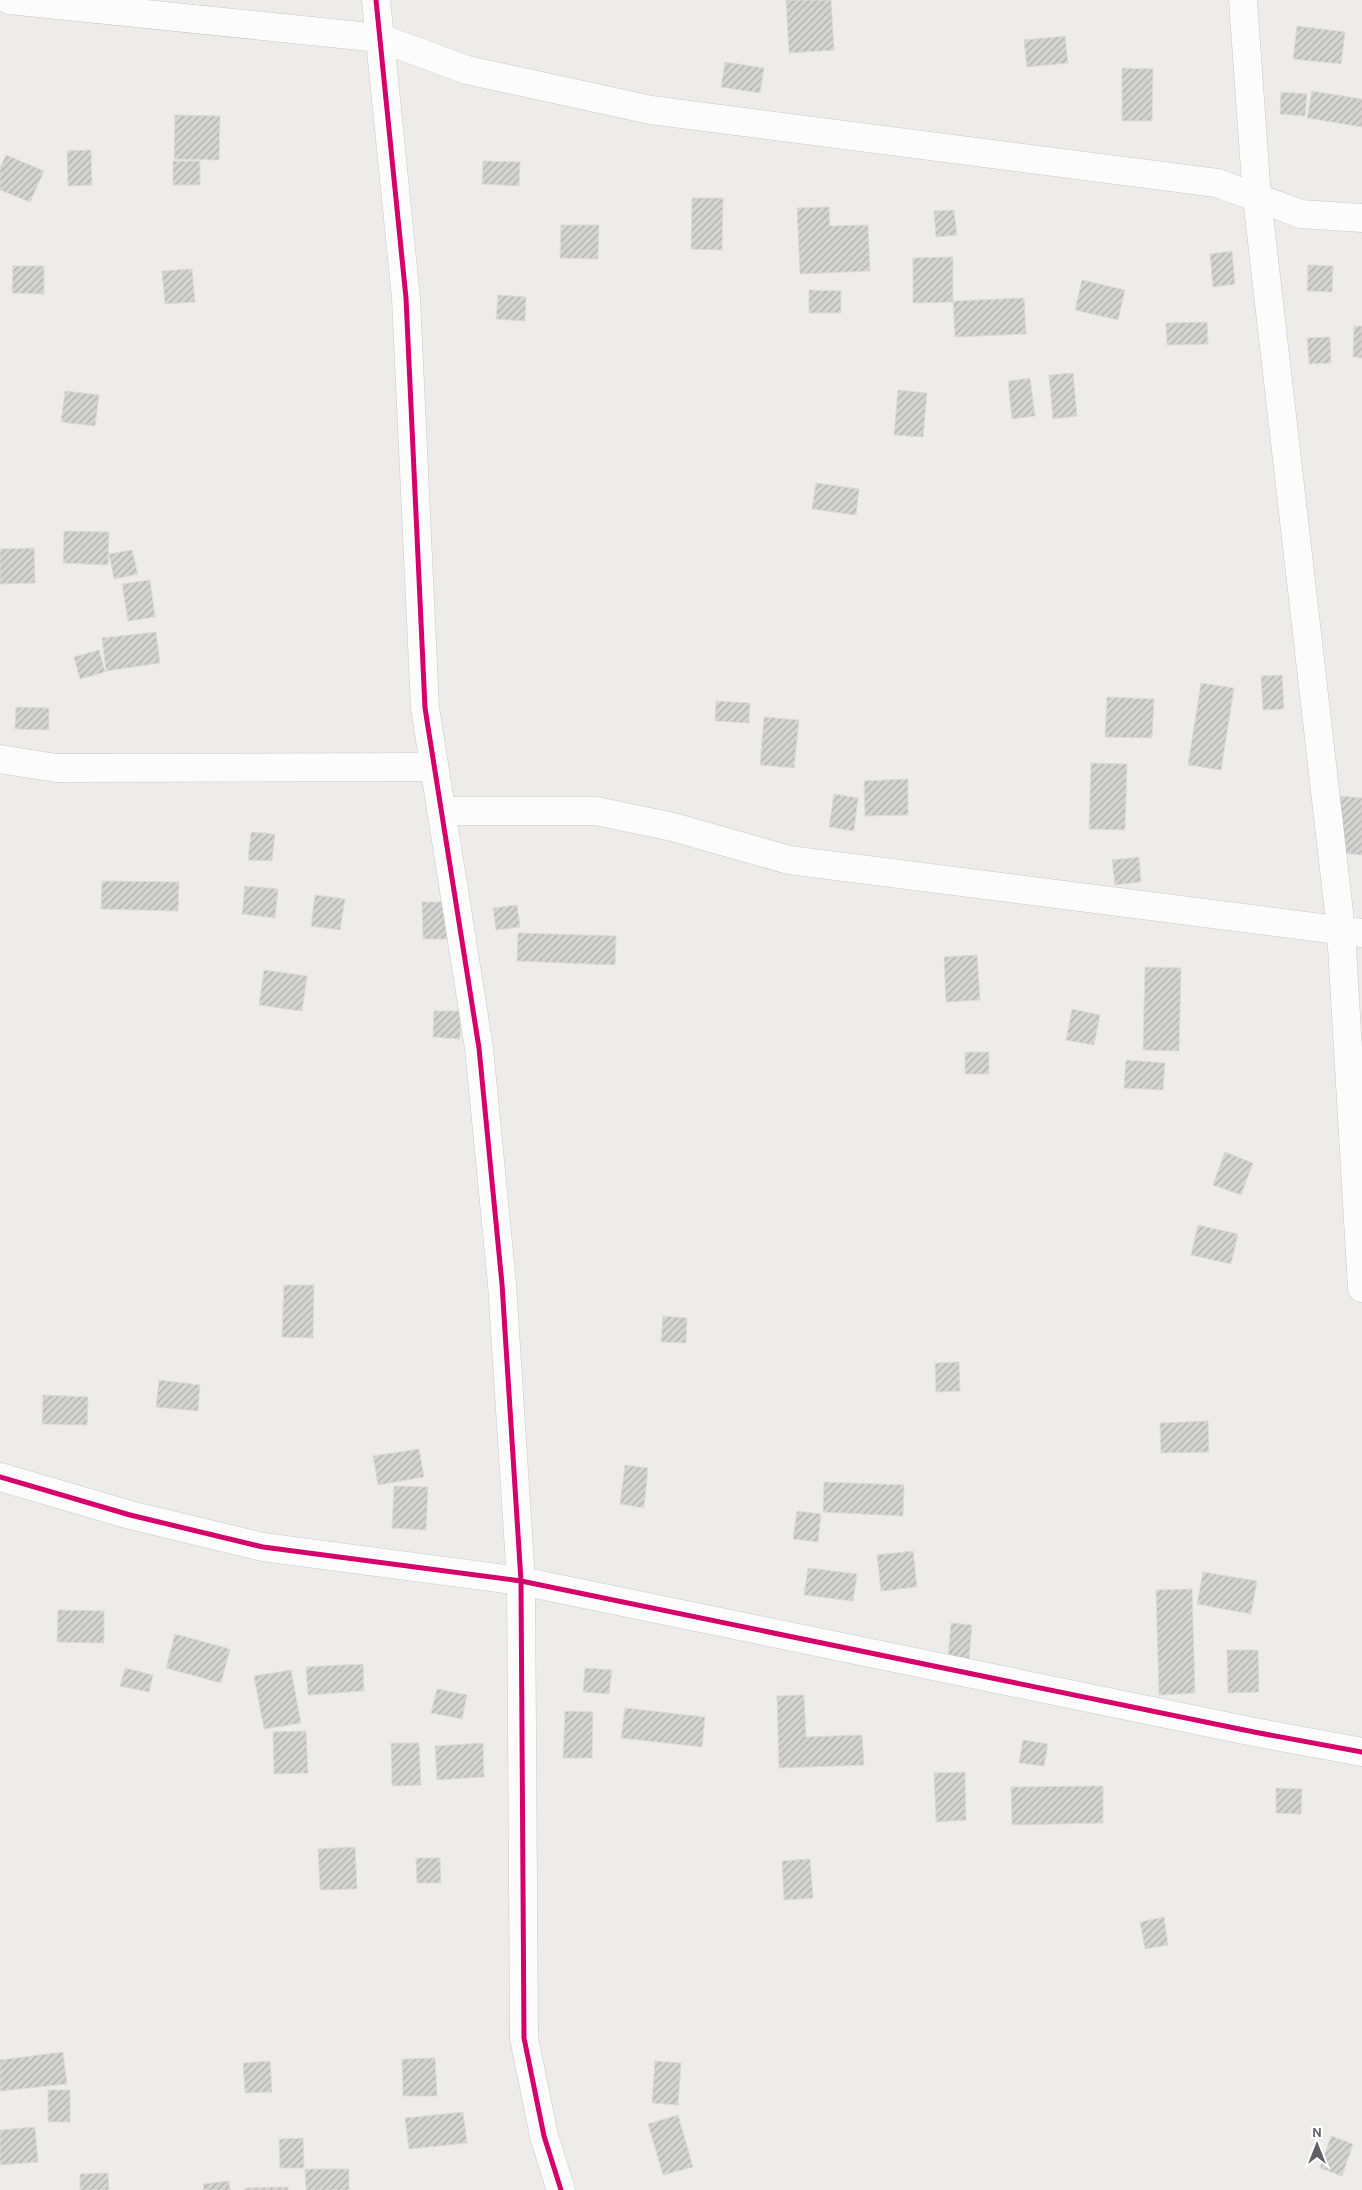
<svg xmlns="http://www.w3.org/2000/svg" width="1362" height="2190" font-family="Karla,sans-serif">
  <style>
    .building { fill: url(#building-hatch); stroke: #dcdbd8 }
    .lines { fill: none; stroke-linecap: round; stroke-linejoin: round }
    .minor-casing { stroke: #c9c8c8; stroke-width: 29 }
    .minor { stroke: #fcfcfc; stroke-width: 28 }
    .cycleway-casing { stroke: #fff; stroke-width: 8 }
    .cycleway { stroke: #d6006c; stroke-width: 5 }
  </style>
  <defs>
    <pattern id="building-hatch" width="6" height="6" patternUnits="userSpaceOnUse" patternTransform="scale(1.25)"><rect width="6" height="6" fill="#d3d3d1"/><path d="M-1 1l2-2M0 6l6-6M5 7l2-2" fill="none" stroke="#aeafad"/></pattern>
  </defs>
  <rect width="100%" height="100%" fill="#edece8"/>
  <g class="building">
    <polygon points="786,0 831,0 834,50 789,53"/>
    <polygon points="1297,26 1345,32 1341,64 1293,59"/>
    <polygon points="1065,36 1068,63 1027,67 1024,40"/>
    <polygon points="725,62 764,68 760,93 721,87"/>
    <polygon points="1122,68 1153,69 1152,121 1122,121"/>
    <polygon points="1312,91 1362,99 1362,127 1307,118"/>
    <polygon points="1281,92 1307,94 1305,116 1280,114"/>
    <polygon points="175,115 220,116 219,160 174,159"/>
    <polygon points="91,150 92,185 68,186 67,151"/>
    <polygon points="6,155 44,171 30,202 0,190 0,168"/>
    <rect x="173" y="161" width="27" height="24"/>
    <polygon points="483,161 520,162 519,186 482,184"/>
    <polygon points="692,198 723,198 722,250 691,249"/>
    <polygon points="829,207 830,226 868,225 870,271 800,274 797,208"/>
    <polygon points="954,210 957,235 936,237 934,211"/>
    <polygon points="561,225 599,225 598,259 560,258"/>
    <polygon points="1232,251 1235,284 1213,287 1210,254"/>
    <polygon points="953,257 953,302 913,303 913,258"/>
    <polygon points="1308,265 1333,266 1332,292 1307,291"/>
    <polygon points="13,266 44,266 44,294 12,293"/>
    <polygon points="192,269 195,302 165,304 162,271"/>
    <polygon points="1082,280 1125,290 1118,320 1075,310"/>
    <polygon points="809,290 841,291 841,313 809,313"/>
    <polygon points="498,295 526,297 525,321 496,319"/>
    <polygon points="1024,298 1026,334 955,337 953,301"/>
    <polygon points="1207,322 1208,344 1167,345 1166,323"/>
    <polygon points="1354,326 1362,326 1362,358 1353,357"/>
    <polygon points="1330,337 1331,363 1309,364 1307,338"/>
    <polygon points="1073,373 1077,416 1053,419 1049,375"/>
    <polygon points="1030,378 1035,416 1012,419 1008,381"/>
    <polygon points="898,390 927,393 923,437 894,435"/>
    <polygon points="65,391 99,395 95,426 61,422"/>
    <polygon points="816,483 859,489 856,515 812,509"/>
    <polygon points="64,531 109,532 108,565 63,563"/>
    <polygon points="34,548 35,583 0,584 0,549"/>
    <polygon points="132,550 138,574 114,579 109,554"/>
    <polygon points="150,580 155,617 128,621 122,584"/>
    <polygon points="156,632 160,663 106,671 102,638"/>
    <polygon points="99,650 105,672 80,679 74,657"/>
    <polygon points="1282,675 1284,709 1263,710 1261,676"/>
    <polygon points="1201,683 1234,688 1221,770 1188,765"/>
    <polygon points="1107,697 1154,699 1152,738 1105,737"/>
    <polygon points="716,701 750,703 749,723 715,721"/>
    <polygon points="16,707 49,708 49,730 15,729"/>
    <polygon points="764,717 799,720 794,768 760,765"/>
    <polygon points="1091,763 1127,764 1125,830 1089,829"/>
    <polygon points="908,779 908,815 865,816 864,781"/>
    <polygon points="834,794 858,798 854,831 829,827"/>
    <polygon points="1339,796 1362,798 1362,855 1333,852"/>
    <polygon points="251,832 275,834 272,861 248,860"/>
    <polygon points="1139,857 1141,882 1115,885 1112,860"/>
    <polygon points="102,881 179,882 178,911 101,909"/>
    <polygon points="245,886 278,889 275,918 242,914"/>
    <polygon points="315,895 345,899 340,930 311,926"/>
    <polygon points="422,902 446,902 447,939 423,939"/>
    <polygon points="517,905 520,927 496,930 493,908"/>
    <polygon points="518,933 616,936 615,965 517,961"/>
    <polygon points="977,955 980,1000 946,1002 944,957"/>
    <polygon points="1145,967 1181,968 1179,1051 1143,1050"/>
    <polygon points="264,970 307,976 302,1011 259,1005"/>
    <polygon points="1072,1009 1100,1015 1094,1045 1066,1040"/>
    <polygon points="434,1011 461,1011 460,1039 433,1037"/>
    <rect x="965" y="1052" width="24" height="22"/>
    <polygon points="1126,1060 1165,1063 1163,1090 1124,1088"/>
    <polygon points="1225,1152 1253,1163 1241,1195 1213,1185"/>
    <polygon points="1198,1225 1238,1234 1231,1264 1191,1255"/>
    <polygon points="284,1285 314,1285 313,1338 282,1337"/>
    <polygon points="663,1316 687,1318 686,1343 661,1342"/>
    <polygon points="959,1362 960,1391 936,1392 935,1363"/>
    <polygon points="159,1380 200,1385 198,1411 156,1407"/>
    <polygon points="43,1395 88,1397 87,1425 42,1424"/>
    <polygon points="1208,1421 1209,1452 1161,1453 1160,1423"/>
    <polygon points="419,1449 424,1477 378,1485 373,1456"/>
    <polygon points="625,1465 648,1468 644,1508 620,1504"/>
    <polygon points="824,1482 904,1485 903,1516 823,1512"/>
    <polygon points="394,1486 428,1487 426,1530 392,1528"/>
    <polygon points="797,1511 821,1514 818,1542 793,1539"/>
    <polygon points="913,1551 917,1587 881,1591 877,1555"/>
    <polygon points="808,1568 857,1574 853,1601 804,1595"/>
    <polygon points="1203,1572 1257,1581 1251,1614 1197,1604"/>
    <polygon points="1192,1589 1195,1693 1159,1695 1156,1590"/>
    <polygon points="58,1610 104,1611 104,1643 57,1642"/>
    <polygon points="951,1623 972,1625 969,1659 948,1658"/>
    <polygon points="175,1634 230,1649 221,1683 166,1668"/>
    <polygon points="1227,1650 1258,1650 1259,1692 1228,1693"/>
    <polygon points="363,1664 364,1691 308,1695 306,1667"/>
    <polygon points="125,1668 153,1675 149,1692 120,1686"/>
    <polygon points="585,1668 612,1670 609,1694 583,1692"/>
    <polygon points="291,1670 301,1723 264,1729 254,1676"/>
    <polygon points="437,1689 467,1695 462,1719 431,1713"/>
    <polygon points="804,1695 806,1737 862,1735 864,1765 779,1768 777,1696"/>
    <polygon points="625,1708 705,1717 702,1747 621,1738"/>
    <polygon points="565,1711 593,1712 592,1758 563,1758"/>
    <polygon points="306,1731 308,1773 274,1774 273,1732"/>
    <polygon points="1023,1740 1048,1744 1044,1766 1019,1763"/>
    <polygon points="391,1743 419,1743 421,1785 392,1786"/>
    <polygon points="483,1743 484,1777 437,1780 435,1746"/>
    <polygon points="965,1772 966,1820 936,1822 934,1773"/>
    <polygon points="1103,1786 1103,1823 1012,1825 1011,1787"/>
    <polygon points="1276,1788 1302,1789 1301,1814 1276,1813"/>
    <polygon points="355,1847 357,1889 320,1890 318,1849"/>
    <polygon points="416,1858 440,1858 441,1883 417,1883"/>
    <polygon points="810,1859 813,1898 784,1900 782,1861"/>
    <polygon points="1164,1917 1168,1945 1145,1949 1140,1922"/>
    <polygon points="63,2052 67,2084 0,2091 0,2060"/>
    <polygon points="435,2058 437,2096 403,2096 402,2059"/>
    <polygon points="270,2061 272,2092 245,2093 243,2063"/>
    <polygon points="655,2061 681,2063 678,2105 652,2103"/>
    <rect x="48" y="2090" width="22" height="32"/>
    <polygon points="463,2112 467,2143 409,2149 405,2118"/>
    <polygon points="678,2115 693,2167 663,2175 648,2124"/>
    <polygon points="35,2127 38,2162 0,2165 0,2130"/>
    <polygon points="1331,2136 1353,2144 1342,2176 1320,2168"/>
    <polygon points="303,2138 304,2168 280,2168 279,2139"/>
    <polygon points="305,2169 349,2169 349,2190 306,2190"/>
    <polygon points="108,2173 109,2190 80,2190 80,2174"/>
    <polygon points="229,2181 230,2190 204,2190 203,2184"/>
    <polygon points="288,2187 288,2190 245,2190 245,2188"/>
  </g>
  <g class="lines">
    <defs>
      <g id="minor">
        <polyline points="9,0 380,38 467,70 651,110 1217,183 1301,214 1362,218"/>
        <polyline points="376,0 406,298 425,708 479,1048 502,1284 521,1581 524,2038 544,2136 561,2190"/>
        <polyline points="1243,0 1257,198 1341,930 1362,1288"/>
        <polyline points="0,759 56,768 434,767"/>
        <polyline points="441,811 596,811 673,827 789,860 1362,933"/>
        <polyline points="0,1477 130,1515 263,1547 521,1581 1254,1732 1362,1752"/>
      </g>
    </defs>
    <use href="#minor" class="minor-casing"/>
    <use href="#minor" class="minor"/>
    <defs>
      <g id="cycleway">
        <polyline points="376,0 406,298 425,708 479,1048 502,1284 521,1581 524,2038 544,2136 561,2190"/>
        <polyline points="0,1477 130,1515 263,1547 521,1581 1254,1732 1362,1752"/>
      </g>
    </defs>
    <use href="#cycleway" class="cycleway-casing"/>
    <use href="#cycleway" class="cycleway"/>
  </g>
  <g transform="translate(1317 2145)" stroke="#ffffff" stroke-width="4" paint-order="stroke">
  <path d="M0-4L9 19L0 12L-9 19Z" fill="#5e6065"/>
  <text y="-8" font-size="14" font-weight="bold" text-anchor="middle" fill="#5e6065">N</text>
  </g>
</svg>
